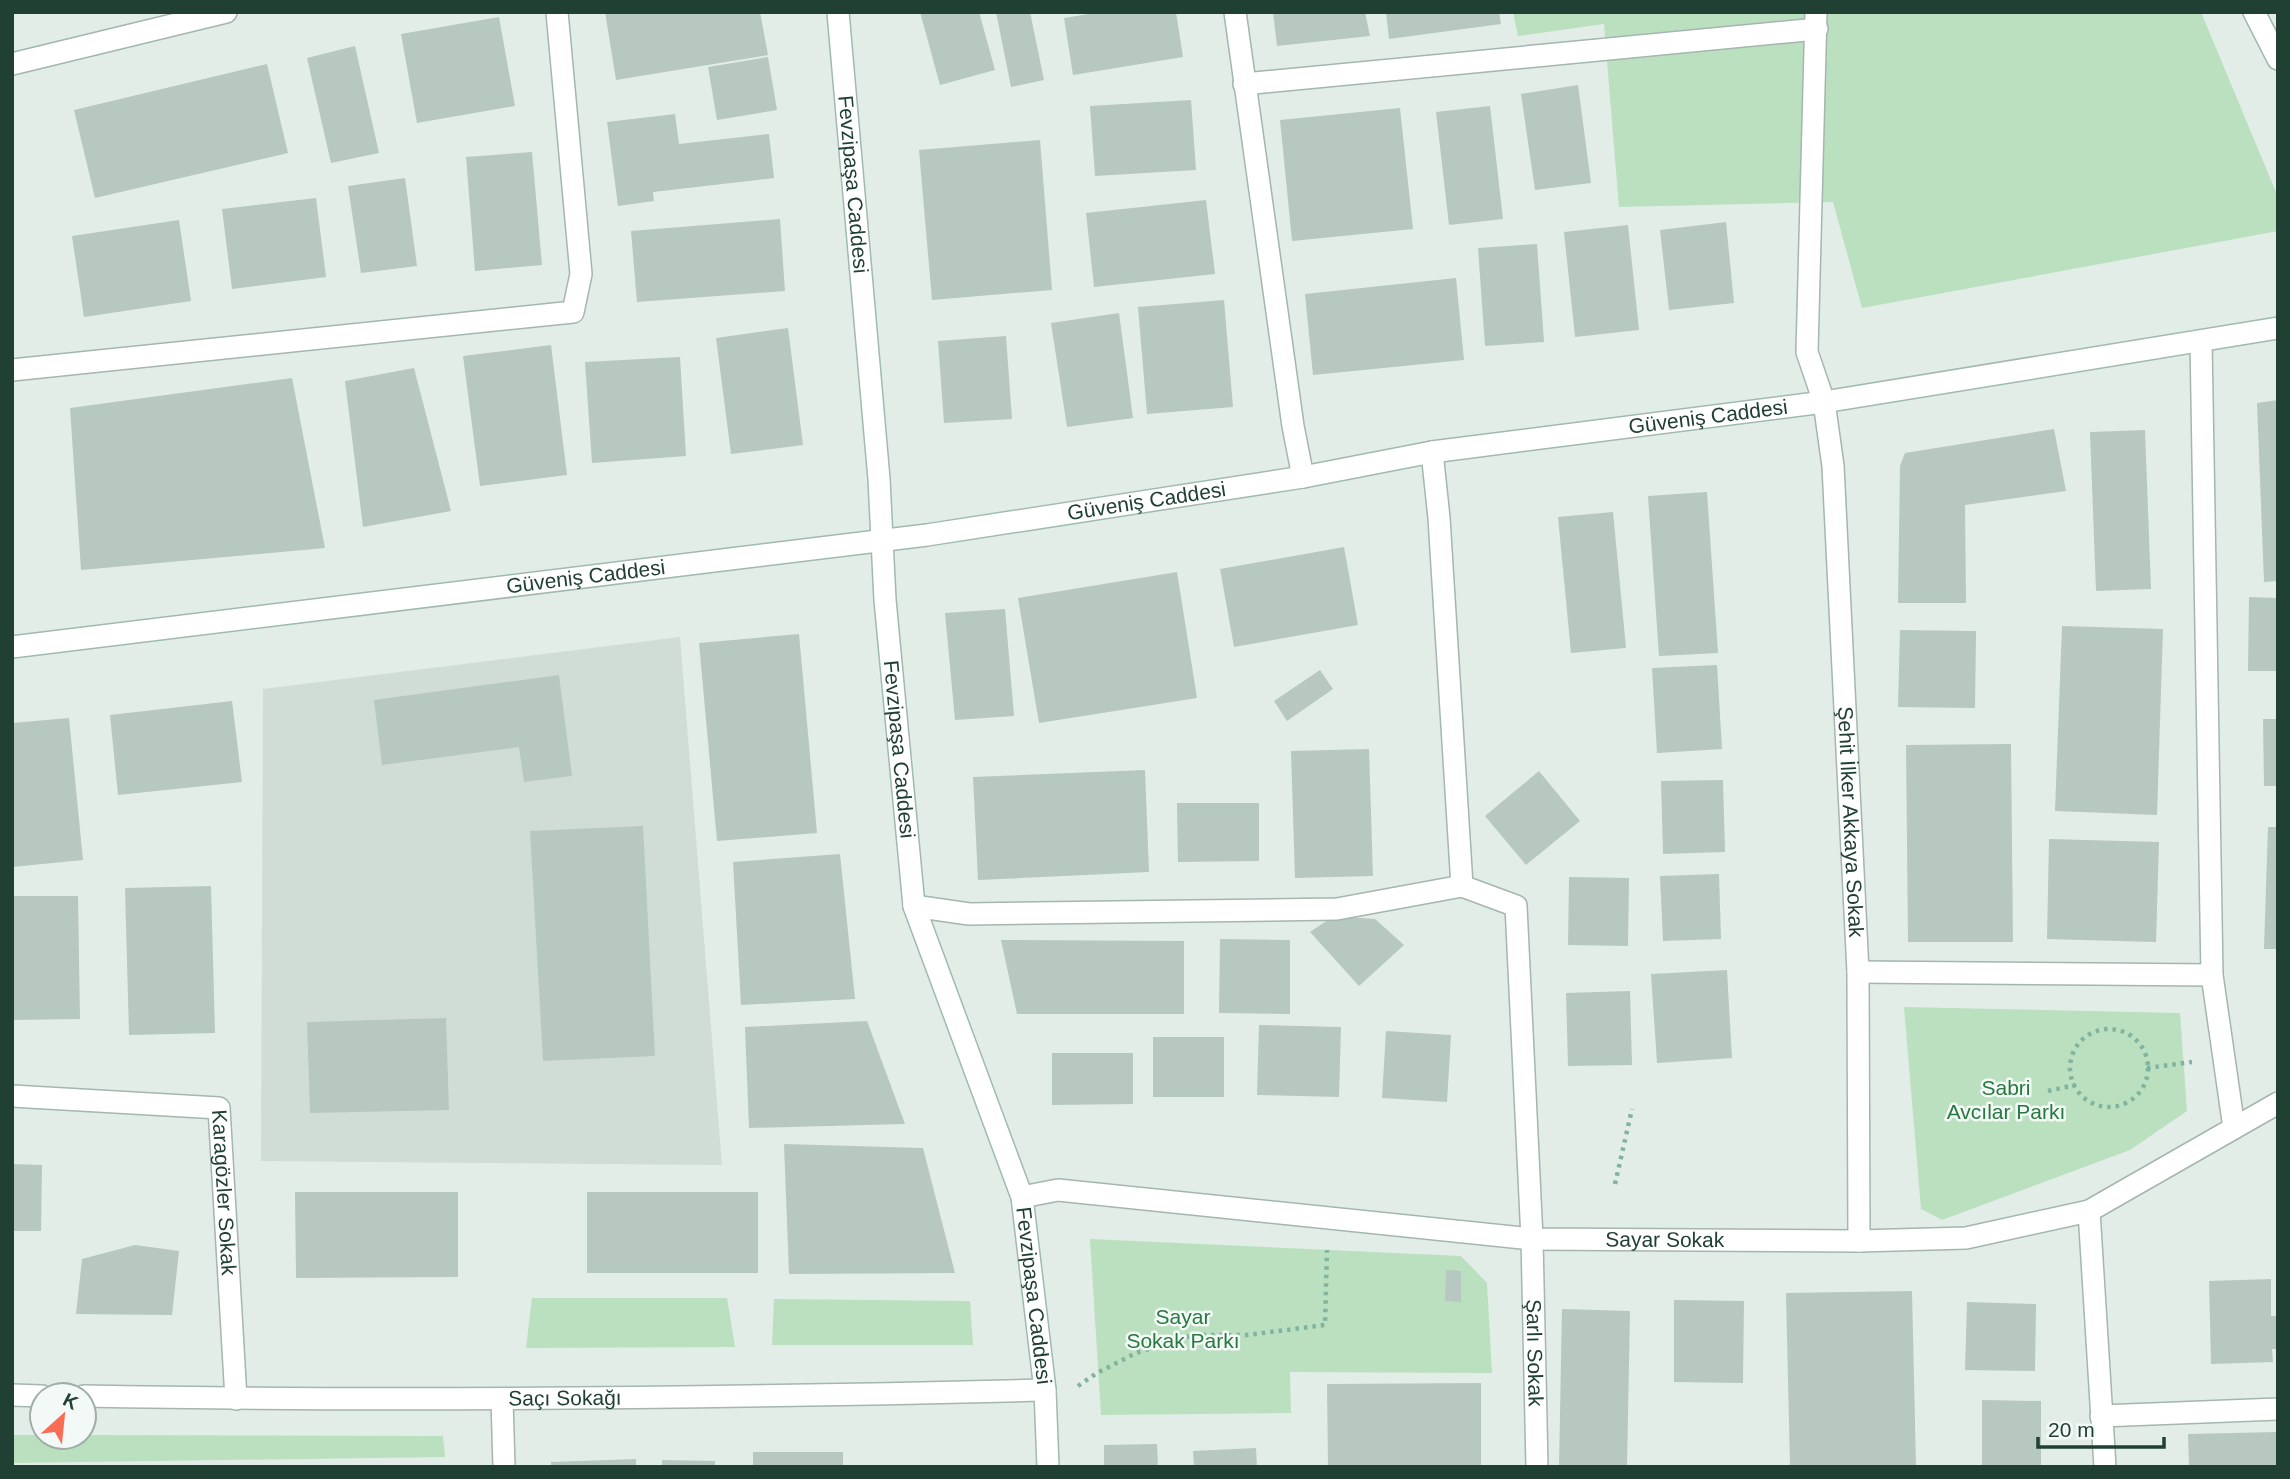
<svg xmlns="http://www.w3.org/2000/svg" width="2290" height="1479" font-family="Arial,sans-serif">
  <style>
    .built { fill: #d0ddd6 }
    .green { fill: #bae0c0 }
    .building { fill: #b7c8c0 }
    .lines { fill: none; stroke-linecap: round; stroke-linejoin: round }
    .street-casing { stroke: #a4b6ae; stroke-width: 24 }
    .secondary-casing { stroke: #a0baae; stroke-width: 24 }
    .path { stroke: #81b39e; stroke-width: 4.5; stroke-dasharray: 3.5 5; stroke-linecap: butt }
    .street { stroke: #fff; stroke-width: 21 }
    .secondary { stroke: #fff; stroke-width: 21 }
    .labels { text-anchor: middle; stroke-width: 5; stroke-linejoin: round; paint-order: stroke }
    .street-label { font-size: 21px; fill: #214034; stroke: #f3f9f6 }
    .park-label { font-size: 21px; fill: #287940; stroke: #f3f9f6 }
  </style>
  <rect width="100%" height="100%" fill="#e2ede7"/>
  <polygon class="built" points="680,637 722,1165 261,1161 263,689"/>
  <g class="green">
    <polygon points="1513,12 2201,12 2278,197 2278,231 1862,308 1833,202 1619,207 1604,24 1518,36"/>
    <polygon points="1904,1007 2180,1013 2187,1111 2130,1150 1942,1220 1921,1209"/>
    <polygon points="1090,1239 1461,1256 1487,1283 1492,1373 1290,1372 1291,1413 1101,1415"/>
    <polygon points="532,1298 727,1298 735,1347 526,1348"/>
    <polygon points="774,1299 970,1301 973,1345 772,1345"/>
    <polygon points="12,1435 42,1435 42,1437 84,1437 84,1435 443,1436 445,1457 12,1463"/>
  </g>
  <g class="building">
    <polygon points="605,12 760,12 768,55 616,80"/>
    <polygon points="920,12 979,12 995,70 940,85"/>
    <polygon points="996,12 1030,12 1044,80 1011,87"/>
    <polygon points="1101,12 1176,12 1183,57 1073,75 1064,18"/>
    <polygon points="1273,12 1365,12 1370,36 1277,46"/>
    <polygon points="1386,12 1499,12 1501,24 1389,39"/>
    <polygon points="499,17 515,106 417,123 401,34"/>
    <polygon points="355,46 379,153 331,163 307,58"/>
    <polygon points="768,57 777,110 717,120 708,67"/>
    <polygon points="267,64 288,153 95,198 74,110"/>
    <polygon points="1578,85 1591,183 1535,190 1521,94"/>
    <polygon points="1191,100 1196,170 1095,176 1090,106"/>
    <polygon points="1490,106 1503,219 1449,225 1436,112"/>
    <polygon points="1400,108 1413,229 1292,241 1280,120"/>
    <polygon points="675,114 679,144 769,134 774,178 653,192 654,201 618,206 607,122"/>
    <polygon points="1040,140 1052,290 932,300 919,150"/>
    <polygon points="532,152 542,265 475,271 466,157"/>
    <polygon points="405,178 417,266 361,273 348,186"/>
    <polygon points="316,198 326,277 232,289 222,209"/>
    <polygon points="1206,200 1215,274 1094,287 1086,213"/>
    <polygon points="780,219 785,291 637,302 631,231"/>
    <polygon points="179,220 191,301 84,317 72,236"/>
    <polygon points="1726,222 1734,303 1669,310 1660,230"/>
    <polygon points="1628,225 1639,330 1575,337 1564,232"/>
    <polygon points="1537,244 1544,342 1485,346 1478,248"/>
    <polygon points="1456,278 1464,360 1313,375 1305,294"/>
    <polygon points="1224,300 1233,407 1147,414 1138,307"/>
    <polygon points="1119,313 1133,418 1067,427 1051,323"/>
    <polygon points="788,328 803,445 731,454 716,338"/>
    <polygon points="1006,336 1012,419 944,423 938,341"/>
    <polygon points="551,345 567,475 480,486 463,356"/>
    <polygon points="680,357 686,456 592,463 585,362"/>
    <polygon points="414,368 451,511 363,527 345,381"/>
    <polygon points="292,378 325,548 81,570 70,408"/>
    <polygon points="2278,400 2278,581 2264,582 2257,403"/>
    <polygon points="2054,429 2066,491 1965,505 1966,603 1898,603 1900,466 1905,453"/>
    <polygon points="2145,430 2151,589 2096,591 2090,432"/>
    <polygon points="1707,492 1718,653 1659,656 1648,496"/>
    <polygon points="1613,512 1626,648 1571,653 1558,517"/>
    <polygon points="1344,547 1358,625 1234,647 1220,569"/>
    <polygon points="1177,572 1197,698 1039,723 1018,598"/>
    <polygon points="2249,597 2278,598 2278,671 2248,671"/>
    <polygon points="1005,609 1014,716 955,720 945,613"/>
    <polygon points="2062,626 2163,629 2157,815 2055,811"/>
    <polygon points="1900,630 1976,631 1975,708 1898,707"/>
    <polygon points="799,634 817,833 717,841 699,643"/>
    <polygon points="1717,665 1722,749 1657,753 1652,668"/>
    <polygon points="1320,670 1333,689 1287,721 1274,701"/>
    <polygon points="559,675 572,776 524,782 519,747 382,765 374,700"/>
    <polygon points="232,701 242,782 118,795 110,715"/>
    <polygon points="69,718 83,860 12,867 12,723"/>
    <polygon points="2263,719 2278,719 2278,786 2264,786"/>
    <polygon points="2011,744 2013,942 1908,942 1906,745"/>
    <polygon points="1369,749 1373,876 1295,878 1291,751"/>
    <polygon points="1145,770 1149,872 978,880 973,777"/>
    <polygon points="1539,771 1580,821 1526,865 1485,816"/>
    <polygon points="1723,780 1725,852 1663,854 1661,781"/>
    <polygon points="1177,803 1259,803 1259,861 1178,862"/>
    <polygon points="643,826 655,1056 543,1061 530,831"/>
    <polygon points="2268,827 2278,827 2278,949 2264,949"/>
    <polygon points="2049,839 2159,842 2156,942 2047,939"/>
    <polygon points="840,854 855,999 741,1005 733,862"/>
    <polygon points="1719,874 1721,939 1663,941 1660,876"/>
    <polygon points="1569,877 1629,878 1628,946 1568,945"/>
    <polygon points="211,886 215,1033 129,1035 125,888"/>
    <polygon points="12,896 78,896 80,1019 12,1020"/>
    <polygon points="1334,916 1375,919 1404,945 1359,986 1310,932"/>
    <polygon points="1220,939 1290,940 1290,1014 1219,1013"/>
    <polygon points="1001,940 1184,941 1184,1014 1017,1014"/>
    <polygon points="1727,970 1732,1058 1657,1063 1651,974"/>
    <polygon points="1630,991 1632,1065 1568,1066 1566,993"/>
    <polygon points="446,1018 449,1110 310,1113 307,1022"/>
    <polygon points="867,1021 905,1124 749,1128 745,1027"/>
    <polygon points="1259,1025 1341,1027 1339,1097 1257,1095"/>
    <polygon points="1386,1031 1451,1035 1447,1102 1382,1098"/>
    <rect x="1153" y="1037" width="71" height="60"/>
    <polygon points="1052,1053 1133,1053 1133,1104 1052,1105"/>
    <polygon points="784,1144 923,1148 955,1273 789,1274"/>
    <polygon points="12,1164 42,1165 41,1231 12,1231"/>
    <polygon points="295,1192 458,1192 458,1277 296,1278"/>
    <rect x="587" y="1192" width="171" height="81"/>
    <polygon points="135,1245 179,1251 172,1315 76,1314 82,1259"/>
    <polygon points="1446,1270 1461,1271 1461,1302 1445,1301"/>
    <polygon points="2271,1279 2271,1316 2278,1316 2278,1349 2272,1349 2273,1362 2211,1364 2209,1281"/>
    <polygon points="1912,1291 1916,1467 1790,1467 1786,1293"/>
    <polygon points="1674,1300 1744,1301 1743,1383 1674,1382"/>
    <polygon points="1967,1302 2036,1304 2035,1371 1965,1370"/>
    <polygon points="1562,1309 1630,1311 1627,1467 1559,1467"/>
    <polygon points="1481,1383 1481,1467 1328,1467 1327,1384"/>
    <polygon points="1982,1400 2041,1401 2041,1467 1982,1467"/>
    <polygon points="2278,1432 2278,1467 2189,1467 2188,1434"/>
    <polygon points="1157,1444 1158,1467 1104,1467 1104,1445"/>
    <polygon points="1256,1448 1257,1467 1194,1467 1193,1451"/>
    <rect x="753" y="1452" width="90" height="15"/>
    <polygon points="636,1459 636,1467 551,1467 551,1462"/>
    <polygon points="662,1460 715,1461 715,1467 662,1467"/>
  </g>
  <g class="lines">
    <defs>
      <g id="street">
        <polyline points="1235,12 1293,426 1303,477"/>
        <path id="s1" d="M1816,12L1807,352L1824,402L1833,466L1858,972L1859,1241"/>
        <polyline points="2254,12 2278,59"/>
        <polyline points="12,64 226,12"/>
        <polyline points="1244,84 1817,29"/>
        <polyline points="2201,341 2212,975 2234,1128"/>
        <polyline points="12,370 573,312 581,274 557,12"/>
        <path id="s2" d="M1432,452L1439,518L1462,886L1516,906L1532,1239L1537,1467"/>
        <polyline points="914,906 969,914 1337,909 1462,886"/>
        <polyline points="1858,972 2212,975"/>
        <path id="s3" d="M12,1096L219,1108L236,1399"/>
        <path id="s4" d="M1022,1197L1058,1190L1532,1239L1859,1241L1966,1238L2089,1211L2278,1103"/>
        <polyline points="2089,1211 2105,1467"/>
        <polyline points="12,1395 42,1396"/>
        <path id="s5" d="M84,1396C404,1402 725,1398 1045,1390"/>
        <polyline points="502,1399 504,1467"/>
        <polyline points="2101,1416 2278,1409"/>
      </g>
      <g id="secondary">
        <path id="s6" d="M838,12L879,479L885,600L914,906L1022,1197L1045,1390L1048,1467"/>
        <path id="s7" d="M12,647L927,535L1303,477L1432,452L1824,402L2278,328"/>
      </g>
    </defs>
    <use href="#street" class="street-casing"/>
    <use href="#secondary" class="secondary-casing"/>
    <g class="path">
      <circle cx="2109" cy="1068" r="39"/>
      <polyline points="2147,1068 2192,1062"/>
      <polyline points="2048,1091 2075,1085"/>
      <polyline points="1615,1184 1632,1109"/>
      <polyline points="1078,1386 1097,1373 1136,1353 1193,1335 1247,1335 1325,1325 1327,1250"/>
    </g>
    <use href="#street" class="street"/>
    <use href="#secondary" class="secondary"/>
  </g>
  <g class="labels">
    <g class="street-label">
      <text dy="7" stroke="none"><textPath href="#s6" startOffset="173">Fevzipaşa Caddesi</textPath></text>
      <text dy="7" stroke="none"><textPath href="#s7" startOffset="1712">Güveniş Caddesi</textPath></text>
      <text dy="7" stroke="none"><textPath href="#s7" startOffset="1144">Güveniş Caddesi</textPath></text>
      <text dy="7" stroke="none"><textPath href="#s7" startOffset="578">Güveniş Caddesi</textPath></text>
      <text dy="7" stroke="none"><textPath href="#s6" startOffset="740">Fevzipaşa Caddesi</textPath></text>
      <text dy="7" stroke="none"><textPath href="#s1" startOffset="814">Şehit İlker Akkaya Sokak</textPath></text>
      <text dy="7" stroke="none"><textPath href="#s3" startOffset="292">Karagözler Sokak</textPath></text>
      <text dy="7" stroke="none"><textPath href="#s4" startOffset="646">Sayar Sokak</textPath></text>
      <text dy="7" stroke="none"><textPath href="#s6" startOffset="1307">Fevzipaşa Caddesi</textPath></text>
      <text dy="7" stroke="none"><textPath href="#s2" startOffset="940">Şarlı Sokak</textPath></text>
      <text dy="7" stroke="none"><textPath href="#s5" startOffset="481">Saçı Sokağı</textPath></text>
    </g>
    <g class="park-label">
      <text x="2006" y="1095">Sabri<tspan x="2006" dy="24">Avcılar Parkı</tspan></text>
      <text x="1183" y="1324">Sayar<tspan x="1183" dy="24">Sokak Parkı</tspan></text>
    </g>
  </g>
  <rect width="2290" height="1479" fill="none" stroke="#214034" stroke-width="28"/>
  <g transform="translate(63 1416) rotate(27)"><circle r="33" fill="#f3f9f6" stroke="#9fafa8" stroke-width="2"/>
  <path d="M0-5L12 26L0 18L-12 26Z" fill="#fa6c53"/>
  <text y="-10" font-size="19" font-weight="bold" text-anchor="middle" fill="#214034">K</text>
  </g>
  <path d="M2038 1437v10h126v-10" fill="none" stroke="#214034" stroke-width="3.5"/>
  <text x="2048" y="1437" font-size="21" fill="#214034" stroke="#f3f9f6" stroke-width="5" paint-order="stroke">20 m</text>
</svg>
